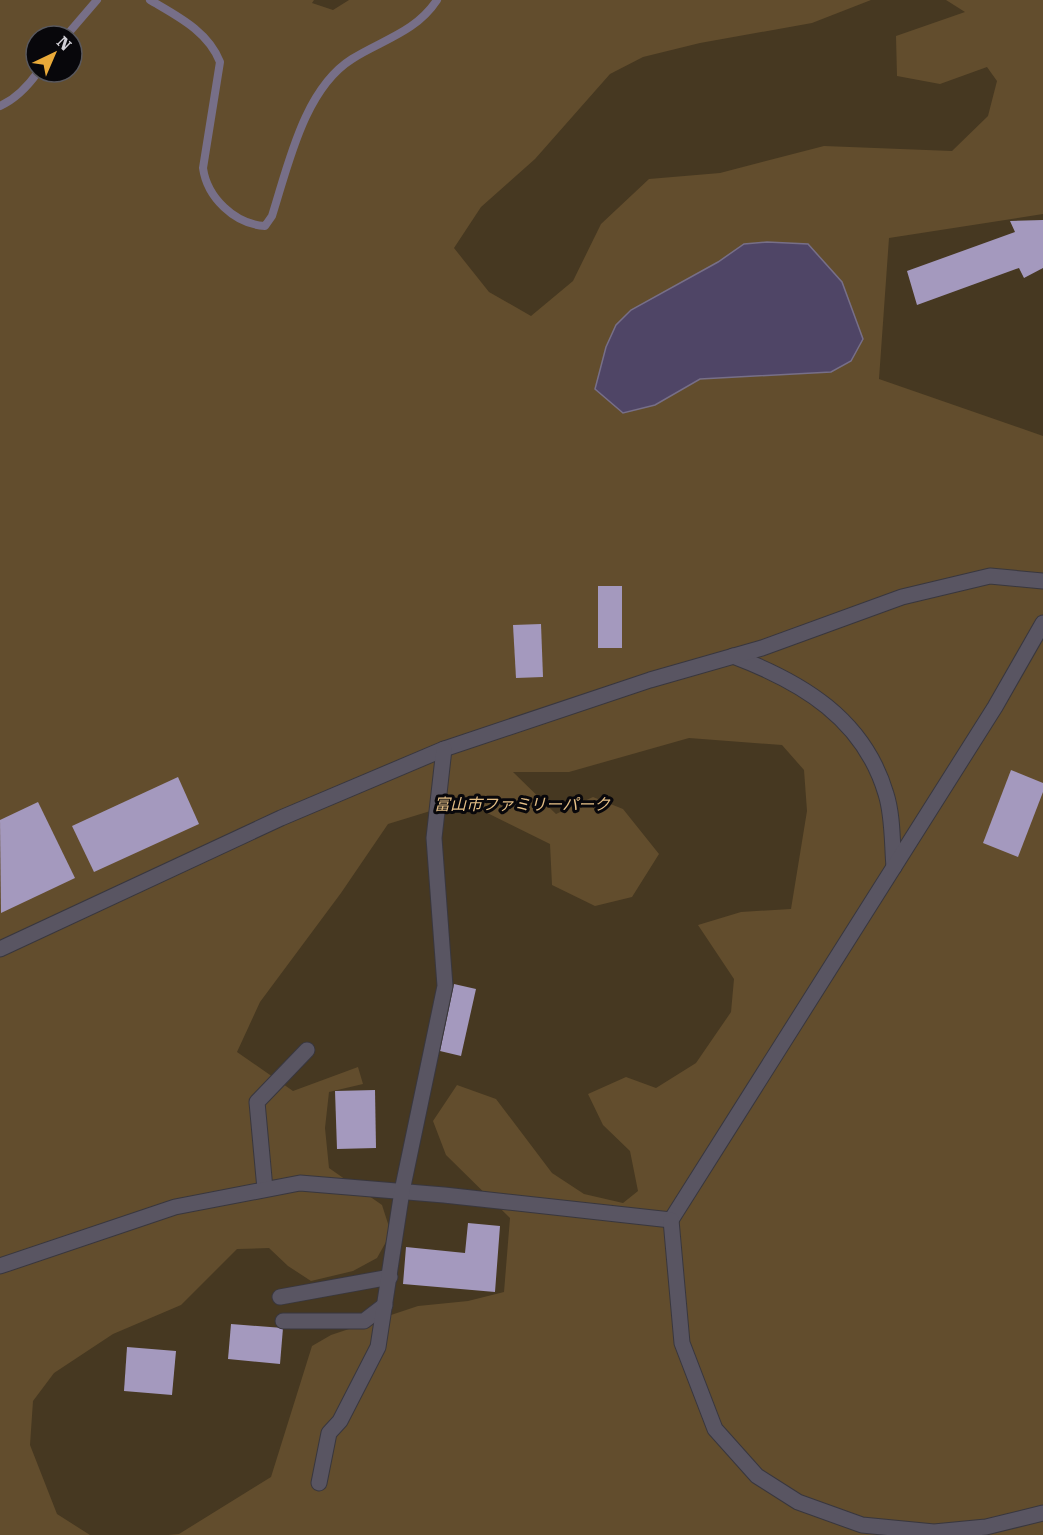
<svg xmlns="http://www.w3.org/2000/svg" width="1043" height="1535" font-family="'Roboto Serif','Noto Sans JP',serif">
  <style>
    .green { fill: #463821; fill-rule: evenodd }
    .forest { fill: #624d2d; fill-rule: evenodd }
    .water { fill: #4f4566; stroke: #776f88; stroke-width: 1.5 }
    .lines { fill: none; stroke-linecap: round; stroke-linejoin: round }
    .stream { stroke: #776f88; stroke-width: 8 }
    .building { fill: #a499be }
    .lane-casing { stroke: #39373e; stroke-width: 17 }
    .street-casing { stroke: #39373e; stroke-width: 17 }
    .lane { stroke: #595562; stroke-width: 15 }
    .street { stroke: #595562; stroke-width: 15 }
    .labels { text-anchor: middle; stroke-width: 6; stroke-linejoin: round; paint-order: stroke }
    .park-label { font-size: 16px; font-style: italic; fill: #e5bf86; stroke: #08070b }
  </style>
  <rect width="100%" height="100%" fill="#1e1b25"/>
  <path class="green" d="M0,0H1043V1535H0ZM36,36H72V72H36Z"/>
  <path class="forest" d="M0,0H314L312,3L333,10L349,0H871L812,23L700,43L643,57L610,74L535,159L481,207L454,248L489,292L531,316L573,281L601,224L649,179L720,173L824,146L952,151L988,116L997,81L987,67L940,84L897,76L896,36L965,12L946,0H1043V214L889,238L879,379L1043,436V1535H168L179,1534L271,1477L312,1346L331,1335L418,1306L468,1301L504,1292L510,1218L446,1155L433,1121L457,1085L496,1099L552,1173L584,1194L623,1203L638,1191L630,1151L603,1125L588,1094L626,1077L656,1088L696,1063L731,1012L734,979L698,925L741,912L791,909L807,811L804,770L782,745L689,738L569,772H513L556,814L593,797L623,809L659,854L632,897L595,906L552,885L550,844L463,801L388,824L341,893L260,1002L237,1052L293,1091L358,1067L363,1084L329,1092L325,1128L329,1168L382,1205L391,1233L377,1258L353,1271L311,1281L288,1266L269,1248L237,1249L181,1305L113,1334L54,1373L33,1401L30,1445L57,1514L90,1535H0ZM36,36H72V72H36Z"/>
  <polygon class="water" points="767,242 808,244 842,282 863,339 851,361 831,372 700,379 655,405 623,413 595,389 606,347 616,325 631,310 718,262 744,244"/>
  <g class="lines">
    <g class="stream">
      <path d="M150,0C177,16 208,31 220,62L203,168C207,197 234,224 265,226L272,216C288,166 304,89 352,59C382,40 416,32 437,0"/>
      <polyline points="66,36 97,0"/>
      <path d="M0,106C16,99 28,86 38,72"/>
    </g>
  </g>
  <g class="building">
    <polygon points="1043,220 1043,268 1024,278 1019,268 917,305 907,271 1015,232 1010,221"/>
    <rect x="598" y="586" width="24" height="62"/>
    <polygon points="541,624 543,677 516,678 513,625"/>
    <polygon points="1011,770 1043,783 1043,792 1018,857 983,843"/>
    <polygon points="178,777 199,824 94,872 72,826"/>
    <polygon points="38,802 75,878 1,913 0,820"/>
    <polygon points="454,984 476,989 461,1056 440,1051"/>
    <polygon points="375,1090 376,1148 337,1149 335,1091"/>
    <polygon points="468,1223 500,1226 495,1292 403,1284 406,1247 465,1253"/>
    <polygon points="231,1324 283,1328 280,1364 228,1359"/>
    <polygon points="127,1347 176,1351 172,1395 124,1391"/>
  </g>
  <g class="lines">
    <defs>
      <g id="lane">
        <path d="M733,656C802,682 864,719 886,794C893,816 892,843 894,867"/>
        <polyline points="0,949 281,818 444,749 650,680 762,648 902,597 990,576 1043,581"/>
        <polyline points="265,1189 257,1102 307,1050"/>
        <polyline points="0,1266 175,1207 300,1183 444,1195 671,1220 995,707 1043,623"/>
        <polyline points="280,1297 390,1277"/>
        <polyline points="283,1321 364,1321 385,1305"/>
        <polyline points="319,1483 329,1433 340,1421 378,1347 402,1191 445,986 434,838 444,749"/>
      </g>
      <polyline id="street" points="671,1220 682,1343 715,1429 757,1476 798,1502 862,1525 934,1532 986,1527 1043,1513"/>
    </defs>
    <use href="#lane" class="lane-casing"/>
    <use href="#street" class="street-casing"/>
    <use href="#lane" class="lane"/>
    <use href="#street" class="street"/>
  </g>
  <g class="labels">
    <g class="park-label">
      <text x="522" y="810">富山市ファミリーパーク</text>
    </g>
  </g>
  <g transform="translate(54 54) rotate(44)"><circle r="28" fill="#08070b" stroke="#59585d" stroke-width="1.5"/>
  <path d="M0-4.5L10 22L0 15L-10 22Z" fill="#eaaa39"/>
  <text y="-9" font-size="16" font-weight="bold" text-anchor="middle" fill="#d3d1d8">N</text>
  </g>
</svg>
